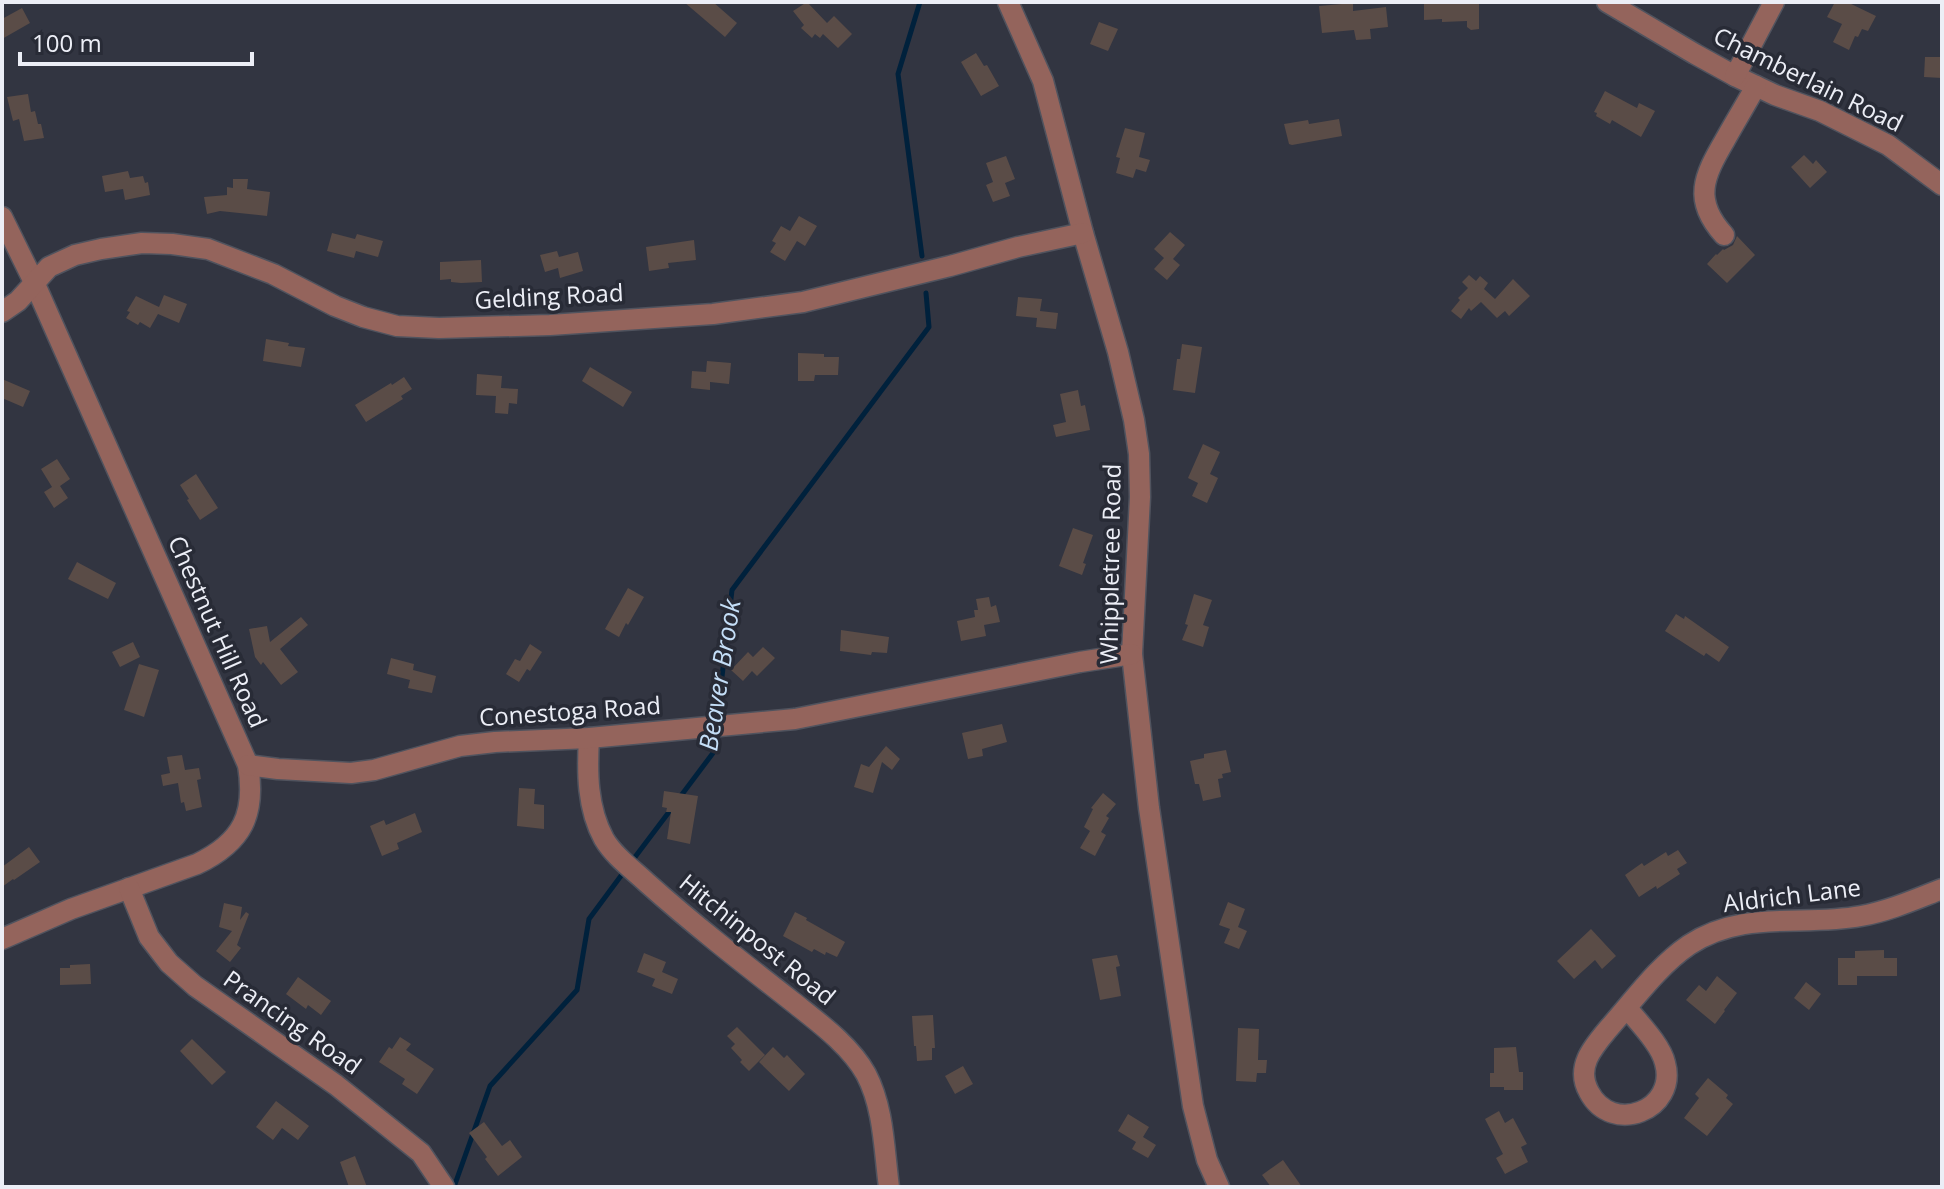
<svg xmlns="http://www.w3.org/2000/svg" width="1944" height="1189" font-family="'Open Sans',sans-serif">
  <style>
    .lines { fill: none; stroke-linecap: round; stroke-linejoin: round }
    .stream { stroke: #00213c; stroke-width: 5 }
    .building { fill: #5a4c47 }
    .minor-casing { stroke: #50535e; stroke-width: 23 }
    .minor { stroke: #94645c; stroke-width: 20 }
    .labels { text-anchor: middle; stroke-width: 7; stroke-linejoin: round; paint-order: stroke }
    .street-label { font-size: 24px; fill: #eceef6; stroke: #282b36 }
    .water-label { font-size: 26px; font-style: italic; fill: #c4def7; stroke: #282b36 }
  </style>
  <rect width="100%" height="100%" fill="#323541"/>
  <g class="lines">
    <g class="stream">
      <polyline points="920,2 898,74 922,256"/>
      <polyline points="717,720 732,590 929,327 926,293"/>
      <polyline points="680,797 713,753 715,730"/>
      <polyline points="632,861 672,808"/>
      <polyline points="454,1187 490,1086 577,990 589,919 626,869"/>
    </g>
  </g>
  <g class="building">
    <polygon points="684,2 713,2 737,23 725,37"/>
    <polygon points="807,2 827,23 834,16 852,34 838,48 823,34 820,38 815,34 812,38 801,28 804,25 793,11"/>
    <polygon points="1424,2 1479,2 1479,29 1471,30 1467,27 1467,21 1442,22 1442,19 1424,20"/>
    <polygon points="1835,2 1847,2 1876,16 1868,31 1862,29 1858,37 1855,36 1849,50 1833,42 1842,24 1827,17"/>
    <polygon points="1353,3 1353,11 1386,7 1388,27 1370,29 1371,39 1356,40 1354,30 1322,33 1319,6"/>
    <polygon points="22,8 30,23 2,39 2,19"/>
    <polygon points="1099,22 1118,29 1108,51 1090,44"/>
    <polygon points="976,53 984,66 987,65 999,86 981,96 961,62"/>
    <polygon points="1925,57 1942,57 1942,78 1924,77"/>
    <polygon points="1605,91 1637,108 1639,103 1655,111 1641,137 1612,120 1610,124 1596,116 1597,113 1594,112"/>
    <polygon points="28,94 31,112 35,111 38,124 41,124 44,138 24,141 19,119 13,121 7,97"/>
    <polygon points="1339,119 1342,136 1292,145 1289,144 1284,124 1308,120 1309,124"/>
    <polygon points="1125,128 1145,133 1139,157 1150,160 1146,172 1136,169 1133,178 1116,173 1120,158 1116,157"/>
    <polygon points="1804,155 1813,164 1816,160 1827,172 1810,188 1791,167"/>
    <polygon points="1006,156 1015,179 1005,183 1010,196 993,202 986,185 993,182 986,163"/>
    <polygon points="128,171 130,178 143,176 145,183 148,182 150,195 125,200 123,189 105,192 102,176"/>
    <polygon points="233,179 248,179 247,189 270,192 267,216 220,211 207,214 204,197 227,195 227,187 233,188"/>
    <polygon points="799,216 817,226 805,246 797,241 785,261 770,252 776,243 772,241 781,226 790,231"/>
    <polygon points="1170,232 1185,245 1173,259 1180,265 1167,280 1154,269 1164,258 1154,249"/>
    <polygon points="332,233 355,239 357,234 383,241 378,257 356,251 354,258 327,251"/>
    <polygon points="1737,236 1755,255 1727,283 1707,264 1716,254 1717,255 1723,249 1724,250 1733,245"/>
    <polygon points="694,240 696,260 668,263 669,268 649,271 646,247"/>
    <polygon points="557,251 559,257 578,252 583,271 560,278 558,268 545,272 540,255"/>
    <polygon points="481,260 482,282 461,283 451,282 451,279 440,280 440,262"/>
    <polygon points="1469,275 1476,281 1480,276 1488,283 1484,289 1495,299 1513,279 1530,296 1509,316 1505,311 1497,318 1481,302 1471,311 1469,308 1461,319 1451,311 1460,300 1458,298 1468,288 1462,282"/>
    <polygon points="164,295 187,304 179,323 158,314 150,328 140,322 138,325 126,318 130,312 127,311 136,296 159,307"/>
    <polygon points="1018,297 1042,299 1040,311 1058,313 1056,329 1036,327 1037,318 1016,316"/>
    <polygon points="266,339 289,343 288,346 305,348 301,367 263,361"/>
    <polygon points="1182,344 1202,347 1195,393 1173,390 1177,359 1180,359"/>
    <polygon points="798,353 824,354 824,357 839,357 838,375 815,375 814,381 798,381"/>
    <polygon points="707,361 731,363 729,384 710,382 710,390 691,388 692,371 706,372"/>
    <polygon points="590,367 632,392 623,407 582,381"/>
    <polygon points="477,374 502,376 501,388 518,389 517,404 509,403 508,414 495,413 496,396 476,395"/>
    <polygon points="404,377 412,389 401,396 403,399 366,422 355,405 391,383 392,385"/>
    <polygon points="2,379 30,391 23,407 2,398"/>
    <polygon points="1078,390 1081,406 1085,405 1090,430 1056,437 1053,425 1066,422 1060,394"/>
    <polygon points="1203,444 1220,452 1210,474 1218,478 1207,503 1192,496 1198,483 1188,478"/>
    <polygon points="57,459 70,479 60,486 68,498 54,508 44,492 52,487 41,469"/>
    <polygon points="196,474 218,508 200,520 187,500 189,499 180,485"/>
    <polygon points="1073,528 1093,535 1083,563 1086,564 1082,575 1059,566"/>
    <polygon points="77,562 116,583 108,599 68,579"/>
    <polygon points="628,588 644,597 628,625 626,623 619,637 605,629"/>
    <polygon points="1194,594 1212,600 1203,625 1209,627 1203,647 1182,640 1188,625 1185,624"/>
    <polygon points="989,597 991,607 996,605 1000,622 984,625 986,636 961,641 957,621 975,617 974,610 978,610 976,599"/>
    <polygon points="1676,614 1684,619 1685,616 1729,647 1719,662 1706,653 1704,656 1665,631"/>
    <polygon points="301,617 308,625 280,649 298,672 281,685 263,662 261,665 255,657 249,629 267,626 270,642"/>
    <polygon points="841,630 889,637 887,653 872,652 871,655 840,651"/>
    <polygon points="133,642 140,657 120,667 112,652"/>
    <polygon points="530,644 542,652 530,671 527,669 519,682 506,674 515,659 520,661"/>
    <polygon points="763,647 775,658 757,676 752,671 743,681 731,670 748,652 753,657"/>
    <polygon points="391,658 414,664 413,670 436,676 432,693 408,688 410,680 387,674"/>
    <polygon points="139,664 159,670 144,717 124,710"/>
    <polygon points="1002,724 1007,742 982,749 983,756 968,759 962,733"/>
    <polygon points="886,746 900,759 892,770 882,762 873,793 854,787 861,764 869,767"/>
    <polygon points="1226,750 1231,772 1222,774 1223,778 1218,779 1221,797 1203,801 1199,784 1195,784 1190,761 1204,758 1204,754"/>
    <polygon points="182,755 185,770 199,768 201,779 197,780 202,807 186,811 184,802 181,803 178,783 163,786 161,775 170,773 167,757"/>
    <polygon points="519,788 535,789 534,804 544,805 544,829 517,826"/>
    <polygon points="664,791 698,796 690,844 667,839 671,812 666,812 667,808 662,807"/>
    <polygon points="1103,793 1116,804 1106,816 1109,818 1101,832 1106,835 1095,856 1080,848 1090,831 1084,827 1093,809 1091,808"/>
    <polygon points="415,813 422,832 397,843 399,849 382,856 370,826 384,820 386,825"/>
    <polygon points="29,847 40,862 14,880 13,879 2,887 2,867"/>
    <polygon points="1678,850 1687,863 1677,869 1680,874 1657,889 1656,886 1639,897 1625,875 1642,863 1644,866 1666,852 1668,856"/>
    <polygon points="1228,902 1245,909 1238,927 1247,931 1239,949 1224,943 1230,929 1219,925"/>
    <polygon points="224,903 242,907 240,920 246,912 249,914 237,945 241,948 230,962 216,951 232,931 219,927"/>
    <polygon points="795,912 807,918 806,920 845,942 837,957 826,952 825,955 814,949 812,952 783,936"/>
    <polygon points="1591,929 1616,956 1602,969 1595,960 1574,979 1557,961"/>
    <polygon points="1884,950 1884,958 1897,958 1897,976 1857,976 1857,985 1838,985 1838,958 1855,958 1855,951"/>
    <polygon points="644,953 666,962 662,972 678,979 672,994 652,986 655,979 637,972"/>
    <polygon points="1117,955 1120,966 1116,967 1121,996 1100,1000 1092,959"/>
    <polygon points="90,964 91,984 60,985 60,968 70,968 70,965"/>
    <polygon points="1717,976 1737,993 1724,1010 1725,1011 1715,1024 1686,1000 1699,985 1706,991"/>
    <polygon points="298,977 331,1001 321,1015 308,1005 306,1009 286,994"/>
    <polygon points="1806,982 1821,994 1809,1010 1794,998"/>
    <polygon points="933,1015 935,1048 932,1048 932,1060 917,1061 916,1046 914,1046 912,1016"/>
    <polygon points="737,1027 765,1055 749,1071 740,1062 742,1060 731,1048 735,1044 727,1036"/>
    <polygon points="1238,1028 1259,1029 1258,1060 1267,1060 1266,1073 1257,1073 1256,1082 1236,1081"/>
    <polygon points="400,1037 411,1044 406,1050 434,1069 417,1094 402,1084 405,1079 379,1062 389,1047 392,1049"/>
    <polygon points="192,1039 226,1072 212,1085 180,1051"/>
    <polygon points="773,1047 784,1058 787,1055 805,1074 789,1091 759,1062"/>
    <polygon points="1516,1047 1519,1072 1523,1072 1523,1090 1504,1090 1504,1087 1490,1087 1490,1073 1494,1073 1494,1048"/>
    <polygon points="963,1066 973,1084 955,1094 945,1076"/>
    <polygon points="1708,1078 1728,1095 1726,1098 1733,1104 1707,1136 1684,1118 1699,1098 1695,1094"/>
    <polygon points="276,1101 309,1126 298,1140 282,1128 273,1140 256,1127"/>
    <polygon points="1499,1111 1505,1123 1513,1118 1527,1144 1521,1147 1528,1162 1505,1174 1496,1158 1503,1154 1485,1119"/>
    <polygon points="1128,1114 1149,1127 1143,1137 1156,1145 1148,1158 1132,1149 1136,1142 1118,1131"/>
    <polygon points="484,1122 502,1146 510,1140 522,1157 498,1176 485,1159 487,1157 469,1133"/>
    <polygon points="355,1156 367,1187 349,1187 340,1162"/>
    <polygon points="1283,1160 1302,1187 1271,1187 1262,1175"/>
  </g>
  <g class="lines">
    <defs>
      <g id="minor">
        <polyline points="1008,2 1043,81 1083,233 1118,352 1134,420 1139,454 1140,497 1132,654 1149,808 1193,1106 1207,1160 1219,1187"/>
        <polyline points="1607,2 1695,54 1735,76 1775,95 1820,111 1888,145 1942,185"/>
        <polyline points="1735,76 1774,2"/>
        <path d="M2,217L34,282L248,765C256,814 243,842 197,864L71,909L2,939"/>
        <path d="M1724,235C1692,200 1704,176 1725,140C1735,122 1746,104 1756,86"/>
        <polyline points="2,312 18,301 49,267 75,255 101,249 142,243 172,244 208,249 273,274 335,306 363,317 397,326 439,328 550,325 713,314 803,302 950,266 1018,247 1083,233"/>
        <path d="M589,738C587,772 587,808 604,839C614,856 632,869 646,882C693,924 743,963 793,1002C818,1022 850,1045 866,1074C884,1108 884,1150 889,1187"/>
        <polyline points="248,765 278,769 351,773 374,770 460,746 495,742 589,738 795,719 1080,662 1132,654"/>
        <polyline points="129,888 149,937 169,963 195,986 336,1085 421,1153 444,1187"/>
        <path d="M1627,1008C1639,1023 1661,1045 1665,1063C1678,1110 1612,1136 1589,1092C1575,1067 1593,1047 1609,1028C1634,1000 1658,966 1689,945C1744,909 1802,927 1861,916C1889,911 1916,899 1942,889"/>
      </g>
    </defs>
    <use href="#minor" class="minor-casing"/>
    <use href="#minor" class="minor"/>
  </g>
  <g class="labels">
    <g class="street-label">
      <text transform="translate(1808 80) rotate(26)" y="8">Chamberlain Road</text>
      <text transform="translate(549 297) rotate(-3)" y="8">Gelding Road</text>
      <text transform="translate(1111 564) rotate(-89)" y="8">Whippletree Road</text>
      <text transform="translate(217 632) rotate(66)" y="8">Chestnut Hill Road</text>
      <text transform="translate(570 712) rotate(-4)" y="8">Conestoga Road</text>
      <text transform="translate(1792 896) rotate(-7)" y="8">Aldrich Lane</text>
      <text transform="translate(757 940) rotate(39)" y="8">Hitchinpost Road</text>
      <text transform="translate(292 1023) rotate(35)" y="8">Prancing Road</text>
    </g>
    <g class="water-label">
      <text transform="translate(720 675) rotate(-81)" y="9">Beaver Brook</text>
    </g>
  </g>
  <rect width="1944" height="1189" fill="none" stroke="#eceef6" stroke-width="8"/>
  <path d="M20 52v12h232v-12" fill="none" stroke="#eceef6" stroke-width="4"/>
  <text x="32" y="52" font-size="24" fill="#eceef6" stroke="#282b36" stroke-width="6" paint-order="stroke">100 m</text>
</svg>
